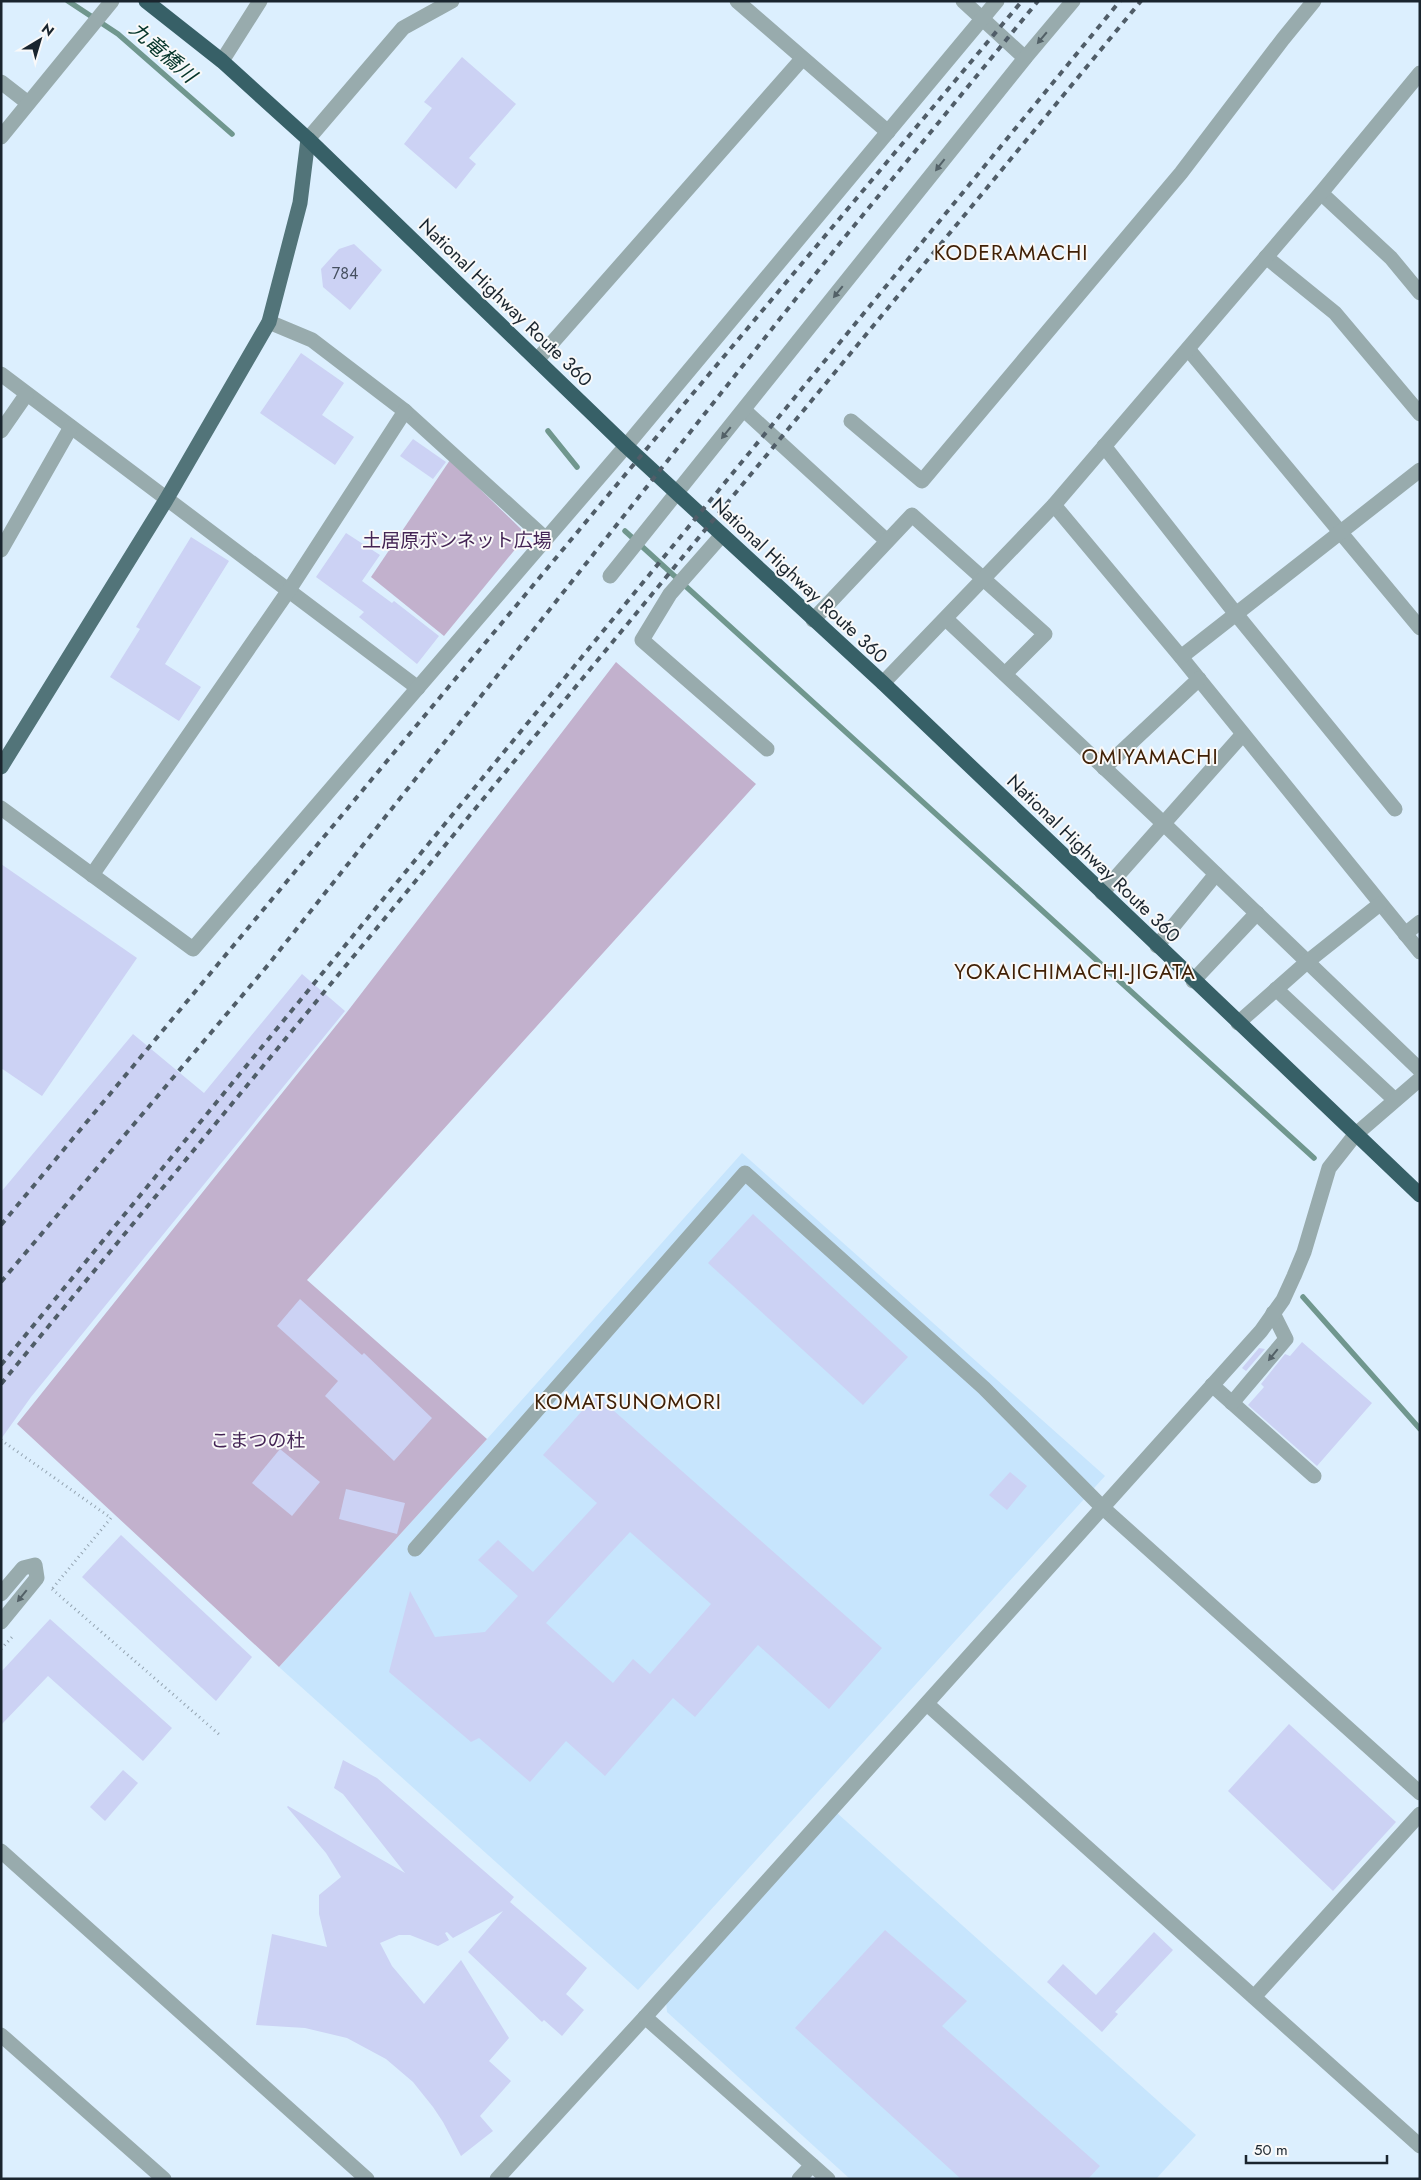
<svg xmlns="http://www.w3.org/2000/svg" width="1421" height="2180" font-family="Jost,'Noto Sans JP',sans-serif">
  <style>
    .built { fill: #c7e5fd }
    .green { fill: #c2b1cd }
    .lines { fill: none; stroke-linecap: round; stroke-linejoin: round }
    .stream { stroke: #70978e; stroke-width: 5.5 }
    .building { fill: #ccd2f4; fill-rule: evenodd }
    .path { stroke: #94a4b1; stroke-width: 3; stroke-dasharray: 1 4; stroke-linecap: butt }
    .minor { stroke: #98abad; stroke-width: 15 }
    .major { stroke: #527479; stroke-width: 15 }
    .highway { stroke: #376067; stroke-width: 15 }
    .rail { stroke: #505d68; stroke-width: 4; stroke-dasharray: 6 6; stroke-linecap: butt }
    .oneway { fill: #536167 }
    .labels { text-anchor: middle; stroke-width: 4; stroke-linejoin: round; paint-order: stroke }
    .number-label { font-size: 16px; fill: #465060 }
    .street-label { font-size: 19px; fill: #1a252e; stroke: #f9f9f9 }
    .park-label { font-size: 19px; fill: #442555; stroke: #f9f9f9 }
    .water-label { font-size: 20px; font-style: italic; fill: #043429; stroke: #f9f9f9 }
    .quarter-label { font-size: 21px; letter-spacing: 1px; fill: #402107; stroke: #f9f9f9 }
  </style>
  <rect width="100%" height="100%" fill="#dceffe"/>
  <g class="built">
    <polygon points="742,1153 1105,1476 638,1990 279,1667 487,1439"/>
    <polygon points="837,1813 1196,2135 1156,2179 850,2179 667,2012 666,2001"/>
  </g>
  <g class="green">
    <polygon points="450,460 521,529 522,541 444,636 371,577"/>
    <polygon points="616,662 756,784 307,1280 487,1439 279,1667 17,1424 347,1012"/>
  </g>
  <g class="lines">
    <g class="stream">
      <polyline points="68,1 118,34 232,134"/>
      <polyline points="548,431 577,467"/>
      <polyline points="625,531 1314,1158"/>
      <polyline points="1303,1297 1420,1429"/>
    </g>
  </g>
  <g class="building">
    <polygon points="462,57 516,104 469,158 476,164 456,189 404,144 432,108 424,102"/>
    <polygon points="354,244 382,270 350,310 323,287 321,269 339,249"/>
    <polygon points="301,353 344,383 322,415 354,437 335,465 260,413"/>
    <polygon points="413,439 446,462 433,479 400,456"/>
    <polygon points="346,533 380,555 362,581 392,603 394,601 439,636 417,664 359,617 364,612 316,577"/>
    <polygon points="191,537 229,561 165,664 201,687 179,721 110,677 140,629 136,627"/>
    <polygon points="1,864 137,958 42,1096 1,1068"/>
    <polygon points="302,974 345,1011 31,1397 1,1439 1,1192 133,1034 204,1093"/>
    <polygon points="753,1214 908,1357 863,1405 708,1263"/>
    <polygon points="300,1299 362,1355 364,1353 432,1418 394,1461 325,1396 338,1381 277,1326"/>
    <polygon points="1302,1342 1372,1403 1317,1466 1248,1405 1264,1387 1261,1384 1285,1354 1290,1356"/>
    <polygon points="1259,1348 1265,1349 1246,1371 1242,1368"/>
    <path d="M596,1395L882,1648L829,1709L758,1645L695,1717L673,1698L605,1776L566,1741L530,1782L479,1738L471,1742L389,1672L410,1591L435,1637L485,1632L518,1596L478,1560L498,1540L533,1572L597,1503L543,1455ZM630,1532L711,1604L650,1674L633,1659L613,1683L546,1623Z"/>
    <polygon points="280,1449 320,1482 292,1516 252,1483"/>
    <polygon points="1010,1472 1027,1486 1007,1510 989,1495"/>
    <polygon points="346,1489 405,1503 397,1534 339,1519"/>
    <polygon points="121,1535 252,1657 216,1701 82,1577"/>
    <polygon points="50,1619 172,1728 143,1761 48,1676 1,1725 1,1672"/>
    <polygon points="1289,1724 1396,1822 1333,1891 1228,1791"/>
    <polygon points="343,1760 377,1778 514,1897 510,1902 587,1968 566,1994 584,2010 562,2036 544,2020 542,2022 468,1952 503,1911 453,1938 447,1932 445,1933 449,1940 438,1946 410,1935 399,1935 380,1943 392,1966 424,2004 461,1960 509,2038 489,2061 511,2081 480,2116 493,2131 461,2156 443,2122 433,2107 413,2082 386,2059 347,2038 305,2028 256,2025 272,1934 327,1947 319,1914 319,1895 341,1877 326,1853 287,1807 288,1806 405,1873 343,1794 334,1788"/>
    <polygon points="123,1770 138,1783 105,1821 90,1807"/>
    <polygon points="885,1930 967,2001 942,2026 1100,2166 1088,2179 961,2179 795,2028"/>
    <polygon points="1154,1932 1173,1950 1115,2012 1118,2014 1102,2032 1047,1982 1063,1964 1096,1995"/>
  </g>
  <g class="lines">
    <g class="path">
      <polyline points="430,549 431,548"/>
      <polyline points="1,1440 111,1518 52,1589"/>
      <polyline points="52,1589 221,1736"/>
      <polyline points="1,1649 13,1636"/>
    </g>
    <g class="minor">
      <polyline points="737,1 888,132"/>
      <polyline points="963,1 1025,58"/>
      <polyline points="222,61 260,1"/>
      <polyline points="1,82 28,103"/>
      <polyline points="1,137 112,1"/>
      <polyline points="308,139 403,28 452,1"/>
      <polyline points="1321,193 1391,258 1420,293"/>
      <polyline points="1266,257 1335,313 1420,414"/>
      <polyline points="269,322 312,340 405,411 546,539"/>
      <polyline points="1188,349 1420,628"/>
      <polyline points="537,360 802,59"/>
      <polyline points="1,374 418,688"/>
      <polyline points="744,410 887,541"/>
      <polyline points="851,421 922,481 1181,173 1283,39 1314,1"/>
      <polyline points="1,431 26,395"/>
      <polyline points="1104,446 1236,614 1395,809"/>
      <polyline points="1054,505 1181,657 1420,952"/>
      <polyline points="722,535 670,594 642,640 767,749"/>
      <polyline points="1,550 71,427"/>
      <polyline points="610,576 1025,58 1073,1"/>
      <polyline points="946,619 1164,824 1420,1070"/>
      <polyline points="813,620 912,515 1045,634 1005,674"/>
      <polyline points="1181,657 1420,470"/>
      <polyline points="883,683 1054,505 1321,193 1420,73"/>
      <polyline points="1104,768 1199,679"/>
      <polyline points="1,808 193,949 626,446 997,1"/>
      <polyline points="92,875 289,590 405,411"/>
      <polyline points="1102,893 1243,734"/>
      <polyline points="1405,934 1420,922"/>
      <polyline points="1157,946 1216,874"/>
      <polyline points="1193,981 1257,913"/>
      <polyline points="1276,989 1395,1100"/>
      <polyline points="1238,1023 1307,962 1380,904"/>
      <polyline points="1212,1385 1314,1476"/>
      <polyline points="1232,1403 1286,1339 1273,1313"/>
      <polyline points="415,1549 745,1173 984,1388 1102,1507 1420,1793"/>
      <polyline points="1,1594 23,1568 35,1565 37,1578 1,1622"/>
      <polyline points="927,1704 1420,2146"/>
      <polyline points="1,1851 367,2179"/>
      <polyline points="1254,1997 1420,1814"/>
      <polyline points="645,2017 828,2179"/>
      <polyline points="1,2035 164,2179"/>
      <polyline points="497,2179 645,2017 1261,1331 1283,1300 1294,1276 1304,1252 1329,1168 1355,1135 1420,1079"/>
      <polyline points="799,2179 812,2165"/>
    </g>
    <polyline class="major" points="1,767 166,500 269,322 300,203 308,139"/>
    <polyline class="highway" points="146,1 222,61 308,139 626,446 883,683 1420,1195"/>
    <g class="rail">
      <polyline points="1,1225 669,422 1022,1"/>
      <polyline points="1,1282 268,965 840,243 1038,1"/>
      <polyline points="1,1365 1120,1"/>
      <polyline points="1,1384 1141,1"/>
    </g>
  </g>
  <defs><path id="oneway-solid" d="M-6-.8H1V-3.2L6.5 0L1 3.2V.8H-6Z" transform="scale(1.25)"/></defs>
  <g class="oneway">
    <use href="#oneway-solid" transform="translate(1042 38) rotate(130)"/>
    <use href="#oneway-solid" transform="translate(940 165) rotate(128)"/>
    <use href="#oneway-solid" transform="translate(838 292) rotate(129)"/>
    <use href="#oneway-solid" transform="translate(726 433) rotate(129)"/>
    <use href="#oneway-solid" transform="translate(1273 1355) rotate(129)"/>
    <use href="#oneway-solid" transform="translate(22 1596) rotate(129)"/>
  </g>
  <g class="labels">
    <g class="number-label">
      <text x="345" y="279">784</text>
    </g>
    <g class="street-label">
      <text transform="translate(506 302) rotate(44)" y="7">National Highway Route 360</text>
      <text transform="translate(800 580) rotate(43)" y="7">National Highway Route 360</text>
      <text transform="translate(1094 858) rotate(44)" y="7">National Highway Route 360</text>
    </g>
    <g class="park-label">
      <text x="457" y="547">土居原ボンネット広場</text>
      <text x="258" y="1447">こまつの杜</text>
    </g>
    <g class="water-label">
      <text transform="translate(163 52) rotate(41)" y="7">九竜橋川</text>
    </g>
    <g class="quarter-label">
      <text x="1011" y="260">KODERAMACHI</text>
      <text x="1150" y="764">OMIYAMACHI</text>
      <text x="1075" y="979">YOKAICHIMACHI-JIGATA</text>
      <text x="628" y="1409">KOMATSUNOMORI</text>
    </g>
  </g>
  <rect width="1421" height="2180" fill="none" stroke="#1a252e" stroke-width="5"/>
  <g transform="translate(40 40) rotate(38)" stroke="#f9f9f9" stroke-width="4" paint-order="stroke">
  <path d="M0-4L9 19L0 12L-9 19Z" fill="#1a252e"/>
  <text y="-8" font-size="14" font-weight="bold" text-anchor="middle" fill="#1a252e">N</text>
  </g>
  <path d="M1246 2155v8h141v-8" fill="none" stroke="#1a252e" stroke-width="2.5"/>
  <text x="1254" y="2155" font-size="15" fill="#1a252e" stroke="#f9f9f9" stroke-width="4" paint-order="stroke">50 m</text>
</svg>
